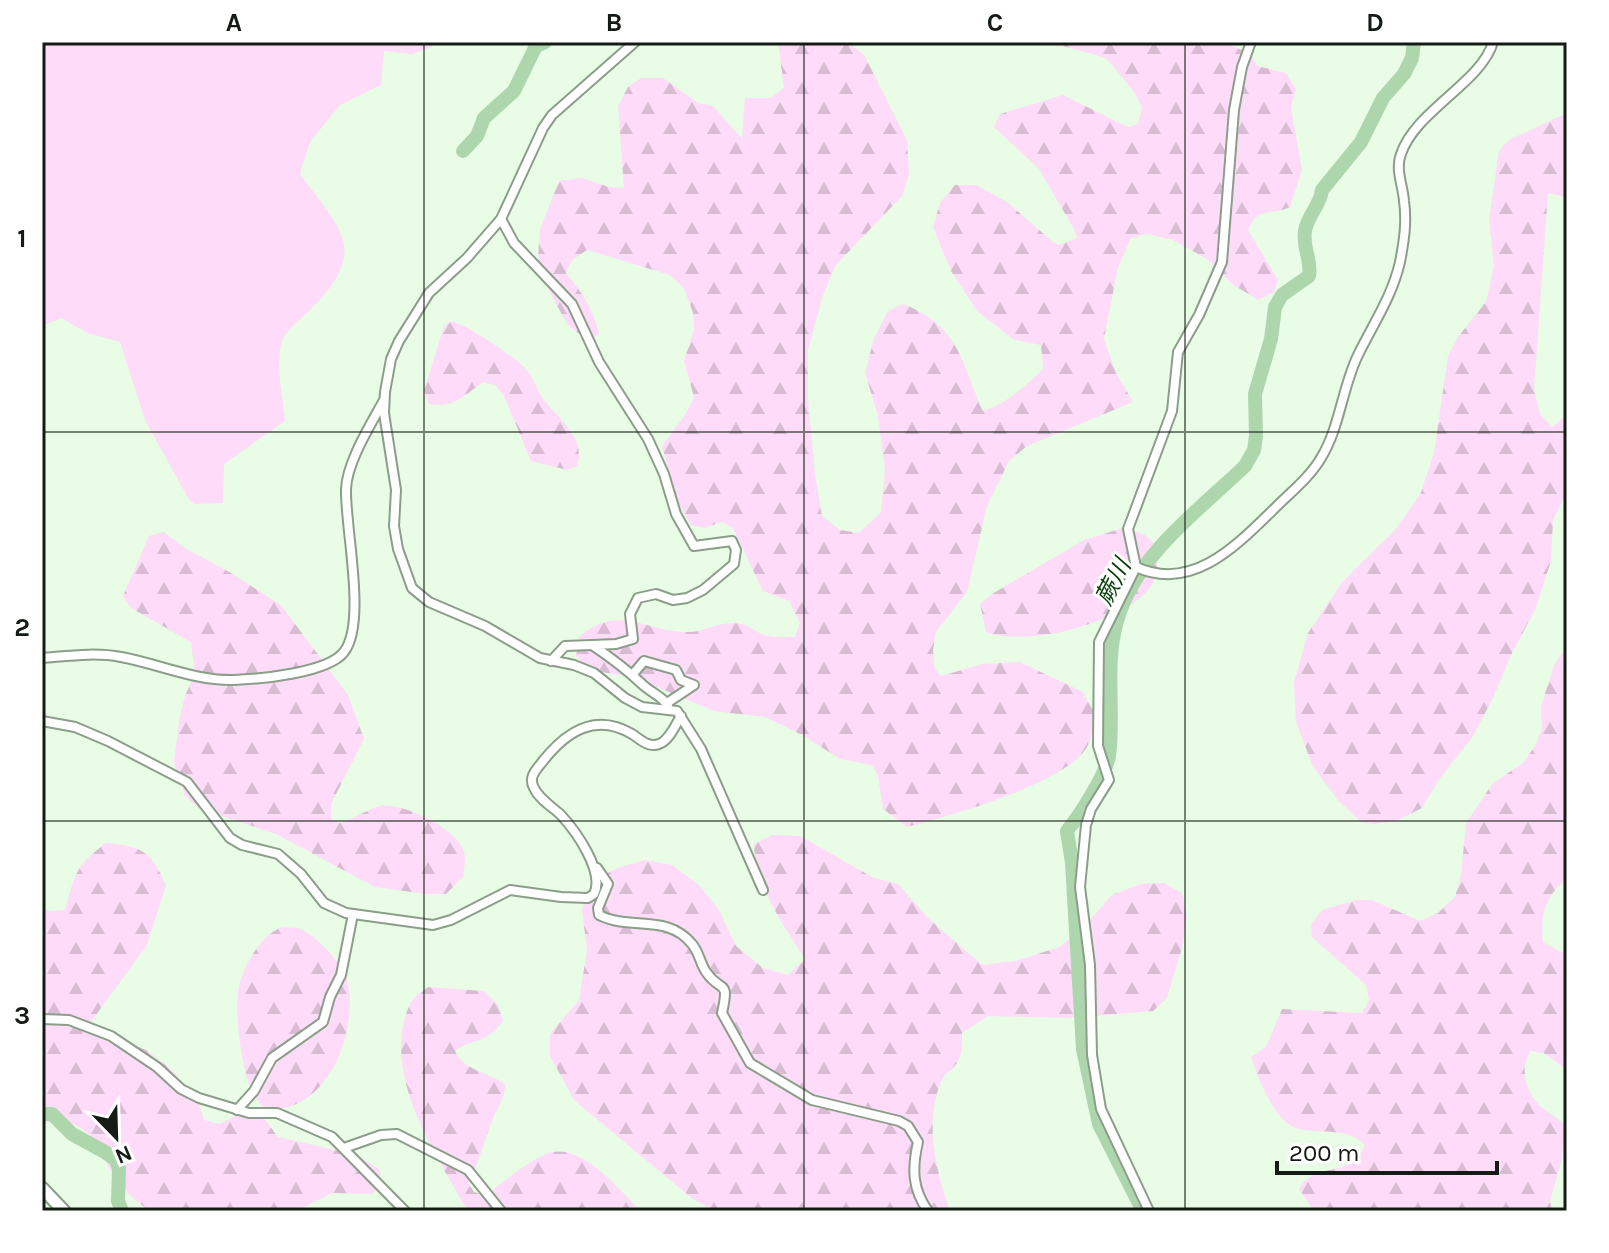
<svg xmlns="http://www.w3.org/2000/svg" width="1609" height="1253" font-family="Karla,'Noto Sans JP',sans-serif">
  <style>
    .green { fill: #fedbf8 }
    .forest { fill: url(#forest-firs) }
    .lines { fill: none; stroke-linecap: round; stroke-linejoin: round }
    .river { stroke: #aed6ac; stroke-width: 14 }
    .minor-casing { stroke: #8b9e8a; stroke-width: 12 }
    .major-casing { stroke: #8b9e8a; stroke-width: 15 }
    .minor { stroke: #fff; stroke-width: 8 }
    .major { stroke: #fff; stroke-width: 11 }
    .grid { fill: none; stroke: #141b14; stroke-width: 2; stroke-opacity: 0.55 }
    .labels { text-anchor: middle; stroke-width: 6; stroke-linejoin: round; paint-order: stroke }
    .water-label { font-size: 24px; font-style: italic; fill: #023e06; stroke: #fff }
    .neatline { fill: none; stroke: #141b14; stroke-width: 3 }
    .grid-label { font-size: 26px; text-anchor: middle; font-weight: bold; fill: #141b14 }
  </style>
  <defs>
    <pattern id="forest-firs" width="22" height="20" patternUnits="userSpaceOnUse" patternTransform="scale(2)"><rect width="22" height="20" fill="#fedbf8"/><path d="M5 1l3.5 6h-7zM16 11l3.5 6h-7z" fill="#d9bbd4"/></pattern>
  </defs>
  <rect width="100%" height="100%" fill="#e8fce6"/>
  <path class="green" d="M42,42H433L432,47L412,54L384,51L381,85L340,105L310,142L300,174C341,230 370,250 311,309C302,318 286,330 282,341C275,365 283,396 285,421L224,464L223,503L194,504L188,498L145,420L120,342L87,333L62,318L42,326Z"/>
  <g class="forest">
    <path d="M778,42H848L864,55L907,140L909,173L903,195L835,266L822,298L808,350V400L815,474L822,516L840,530L859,533L881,512L885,470L878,416L865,373L874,338L888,311L903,304C960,326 961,362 983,411C1007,404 1025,386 1043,369L1041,345L1013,339L977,311L951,271L933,227L940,203L955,185H976L1007,202L1053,242L1059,245L1077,238L1074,229L1039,169L994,127L1000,114L1063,95L1128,127L1138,124L1142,108L1135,93L1106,58L1067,47L1032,42H1223L1251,54L1257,66L1286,73L1296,89L1291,107L1302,170L1290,207C1270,216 1258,206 1248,230L1278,280L1274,292L1258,300L1232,284L1207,259L1173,240L1147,234L1131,238L1118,267L1104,339L1116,373L1133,402L1027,446L1009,461L987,506L967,592L936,632L933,650L934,667L941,676L982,664L1020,662L1083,692L1095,714C1093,724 1092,736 1088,745C1070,783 948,816 907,827L883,809L878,776L872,765L840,759L804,736L765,717L714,711L633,677L589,670L576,656L579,637C618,603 644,631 686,632C704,633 721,619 741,624C749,625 756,632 764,635C773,638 785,637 795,637L800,623L789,601L763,591L733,528L722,522L704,528L691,525L676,499L662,446L687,412L694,397L684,361L694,329L693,313L684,288L670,275L587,250L572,260L566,273C582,292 594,310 599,334L589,342L567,324L546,285L538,258L540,229L559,181L582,178L609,187L624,188L618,106L628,87L641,78H663L698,103L713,106L742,139L745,98H771L784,88Z"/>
    <polygon points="1567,113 1567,198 1548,193 1534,390 1540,414 1552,427 1567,415 1567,492 1553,520 1551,561 1535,610 1512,653 1493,698 1472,738 1440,778 1422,808 1396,821 1374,824 1361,822 1338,800 1313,767 1296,722 1294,682 1308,633 1343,581 1394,531 1420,495 1434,453 1448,356 1458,337 1486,302 1494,266 1489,219 1499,151 1509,140"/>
    <path d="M452,321C472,328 512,355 526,369C534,377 536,388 542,397C557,419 587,436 577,466L567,470L531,461L504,396L495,385L483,382C465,395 453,409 429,404L424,391L444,326Z"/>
    <path d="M1126,527L1145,535L1157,546C1158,559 1158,577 1150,588C1123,623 1025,648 986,632L980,604L992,594L1084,540Z"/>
    <path d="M164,532L185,548L231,573L281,605L348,695L364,739L331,804V819L340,823C354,819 367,809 380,806C403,802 458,829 464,852C466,859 464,870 463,877L446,894H426L375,887L276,834L198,808L185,796L174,762L179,721L185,696L195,673L191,642L131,608L123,596L149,536Z"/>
    <path d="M1567,647V879C1545,895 1540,916 1543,942L1567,955V1070L1544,1053L1530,1051C1520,1069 1525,1089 1539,1105C1545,1111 1557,1117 1565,1125L1562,1159L1550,1201L1552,1211H1314L1299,1189C1315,1160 1352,1180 1365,1145C1346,1127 1323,1134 1299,1129C1275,1124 1258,1078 1251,1057L1266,1047L1282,1009L1362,1013L1369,1000L1366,985L1312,937L1311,924L1322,910L1357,900H1372L1420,921L1438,913L1455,897L1461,875L1466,823L1493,783L1523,763L1535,746L1542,729L1541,706L1555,663Z"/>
    <path d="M772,835L800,836L874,878L898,884L928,918L982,965L1016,961L1059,947L1082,929L1112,895L1141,884L1164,883L1182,893L1187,917L1182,948L1167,998L1153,1011L1070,1018L988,1016L962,1033C962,1047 963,1057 953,1068C948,1073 944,1074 941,1082C924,1124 936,1170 950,1211H716L694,1200L574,1100L550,1056V1034L579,1000L587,950L582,910L585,896L597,879L617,868L645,860L672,865L699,885L719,910L736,946L763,968L788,975L805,959C783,924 755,887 754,844Z"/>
    <path d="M106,843C143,847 150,850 166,885L147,945L88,1026L146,1050L171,1069L198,1101L204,1120L220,1124L241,1113L264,1118L278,1137L357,1155L380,1170L381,1187L372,1194L332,1193L296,1211H150C140,1204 130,1196 122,1186C93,1153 101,1116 42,1123V907L49,911L65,910C75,874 75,866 106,843Z"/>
    <path d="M282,927C288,928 295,927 301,929C315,935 343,964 347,979C360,1029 328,1115 266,1109C262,1105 256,1100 254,1095C241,1073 232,1002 241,979C249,957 261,936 282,927Z"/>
    <path d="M428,987L484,991L498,1005L503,1021C483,1047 475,1036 455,1051C464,1071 488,1072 505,1084C505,1099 497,1108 492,1121C484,1142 479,1163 468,1183L474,1192L486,1195C503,1182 529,1160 549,1153C582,1142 619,1190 641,1211H468C435,1154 379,1071 410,1004C413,997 422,992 428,987Z"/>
  </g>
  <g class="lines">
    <g class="river">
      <polyline points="463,151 477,136 484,118 514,91 536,46 545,42"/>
      <polyline points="42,1114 52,1114 72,1134 105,1152 116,1160 119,1169 118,1201 122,1211"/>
      <path d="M1143,1211L1099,1124L1083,1049L1072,863L1067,831C1079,816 1106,775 1109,756C1115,711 1104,666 1117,621C1136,555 1197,512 1245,466L1254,450L1256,436L1255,394L1271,339L1275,307L1282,295L1309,276C1312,260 1302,247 1305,231C1307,216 1321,204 1322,190L1361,142L1383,98L1404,74L1412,58L1414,42"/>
    </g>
    <defs>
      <g id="minor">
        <polyline points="635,42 552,115 543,128 501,219 467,258 429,293 399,341 391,359 385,392 384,413 396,490 394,526 398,549 412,588 429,602 485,626 540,658 574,665 594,673 625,698 642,707 677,711 701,749 763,890"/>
        <path d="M501,219L514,243L572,304L599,362L648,439L664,474L676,514L694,546L732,541L736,550L734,564L703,590L687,598L673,600L656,594L638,598L630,614L633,639L616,644L592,645C610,657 626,669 642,684C651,693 665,697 669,709"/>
        <path d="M1136,567C1193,593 1238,544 1276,507C1291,492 1310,477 1321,458C1340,427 1342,388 1358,355C1373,324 1392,297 1400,262C1404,241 1407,222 1404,201C1403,186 1395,169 1401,154C1415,111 1482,82 1493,42"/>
        <path d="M42,658C68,656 95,652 121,657C159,664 195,681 234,680C260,679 328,673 344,652C367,622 345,528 346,489C347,462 371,424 384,400"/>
        <polyline points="551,661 565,646 592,645"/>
        <polyline points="633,674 644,661 676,670 681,680 694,685 667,703"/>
        <path d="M42,721L75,727L108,741L187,782L230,838L242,845L278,854L301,874L324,903L346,913L433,925L451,920L510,890L561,897L588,898L594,894C605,872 576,831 560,814C551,806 539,799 534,788C528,777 536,770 543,761C566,732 595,712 632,734C640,739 648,748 659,744C669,741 676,724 681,716"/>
        <path d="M597,868L608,884L598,908L599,915C630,931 667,913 692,944C699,952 700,963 706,972C721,994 730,977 722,1013L750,1063L812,1100L899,1121L908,1126L918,1142C912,1168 912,1189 928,1211"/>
        <polyline points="42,1019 69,1020 111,1036 157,1067 181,1089 199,1098 249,1113 277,1113 332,1137 405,1211"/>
        <polyline points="237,1110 254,1091 272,1058 323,1022 330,997 341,975 353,914"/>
        <polyline points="344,1148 381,1135 397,1134 468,1170 501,1211"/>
        <polyline points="1149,1211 1101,1109 1092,1055 1090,965 1080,887 1086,825 1091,809 1109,780 1098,746 1099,642 1136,567 1128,529 1172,411 1178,352 1199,315 1222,262 1234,110 1242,67 1251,42"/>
      </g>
      <polyline id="major" points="42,1188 64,1211"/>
    </defs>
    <use href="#minor" class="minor-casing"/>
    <use href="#major" class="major-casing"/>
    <use href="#minor" class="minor"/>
    <use href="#major" class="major"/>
  </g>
  <path class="grid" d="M424,42V1211M804,42V1211M1185,42V1211M42,432H1567M42,821H1567"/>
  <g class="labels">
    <g class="water-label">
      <text transform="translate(1113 582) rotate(-63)" y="8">蕨川</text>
    </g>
  </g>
  <rect width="1609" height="1253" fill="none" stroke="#ffffff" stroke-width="88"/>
  <g transform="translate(116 1137) rotate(157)" stroke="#ffffff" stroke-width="6" paint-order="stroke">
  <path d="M0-6L14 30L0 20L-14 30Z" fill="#141b14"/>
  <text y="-12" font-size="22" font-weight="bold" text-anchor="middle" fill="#141b14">N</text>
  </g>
  <path d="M1277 1161v12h220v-12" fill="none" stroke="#141b14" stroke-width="4"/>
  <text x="1289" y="1161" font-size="24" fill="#141b14" stroke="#ffffff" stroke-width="6" paint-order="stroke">200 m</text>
  <rect x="44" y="44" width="1521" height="1165" class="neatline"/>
  <g class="grid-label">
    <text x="234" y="31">A</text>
    <text x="614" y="31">B</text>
    <text x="995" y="31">C</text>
    <text x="1375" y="31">D</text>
    <text x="22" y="247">1</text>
    <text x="22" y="636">2</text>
    <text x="22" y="1024">3</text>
  </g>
</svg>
